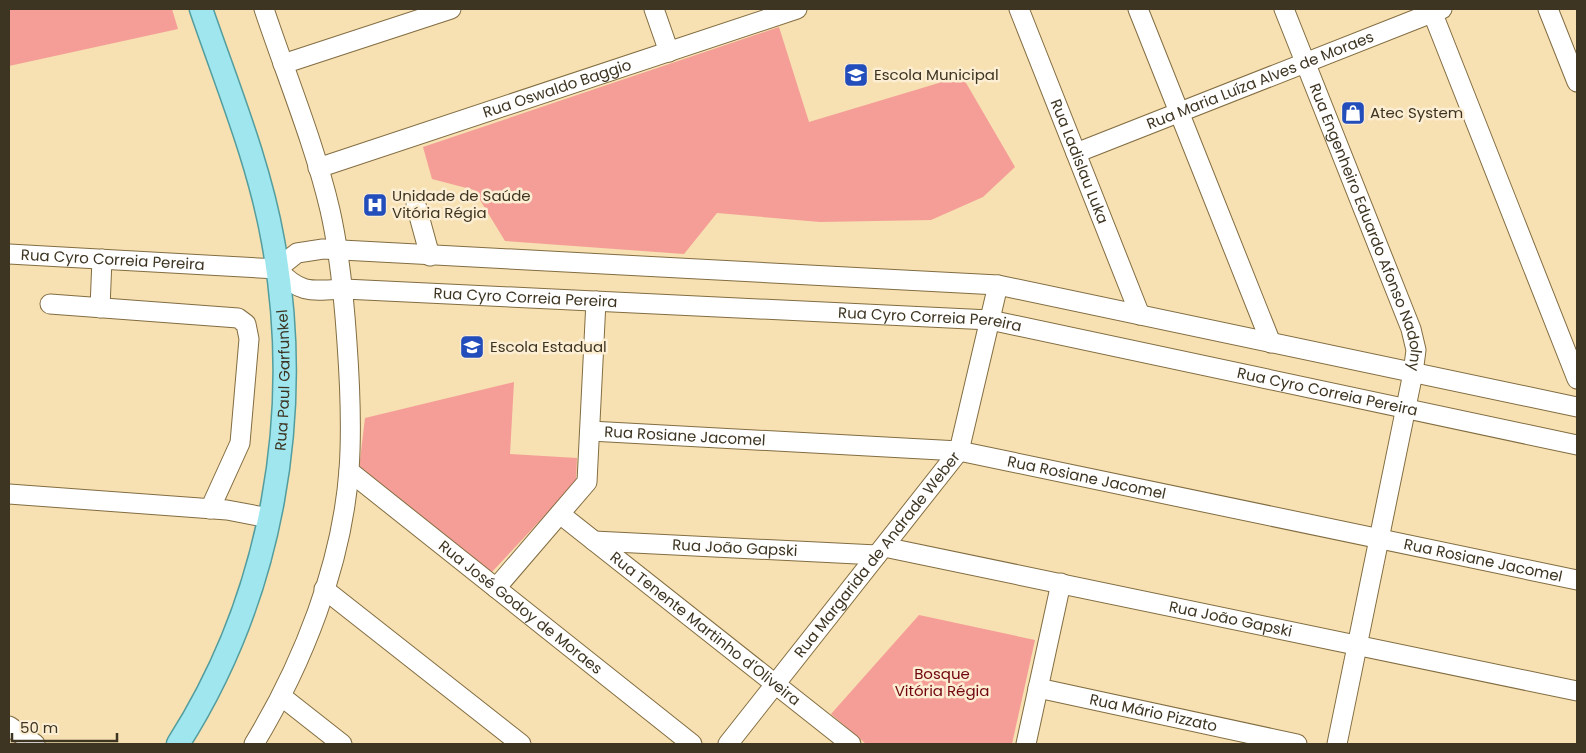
<svg xmlns="http://www.w3.org/2000/svg" width="1586" height="753" font-family="Poppins,sans-serif">
  <style>
    .green { fill: #f49e97 }
    .lines { fill: none; stroke-linecap: round; stroke-linejoin: round }
    .minor-casing { stroke: #826d42; stroke-width: 21 }
    .major-casing { stroke: #539d9e; stroke-width: 25 }
    .minor { stroke: #fff; stroke-width: 19 }
    .major { stroke: #9fe6ee; stroke-width: 22 }
    .labels { text-anchor: middle; stroke-width: 5; stroke-linejoin: round; paint-order: stroke }
    .poi-label { font-size: 15px; fill: #3d3421; stroke: #fceed3; text-anchor: start }
    .street-label { font-size: 15px; fill: #3d3421; stroke: #fceed3 }
    .park-label { font-size: 15px; fill: #710511; stroke: #fceed3 }
  </style>
  <rect width="100%" height="100%" fill="#f7e0b1"/>
  <g class="green">
    <polygon points="9,9 172,9 178,29 9,66"/>
    <polygon points="779,27 809,122 962,76 1015,167 983,197 931,220 820,222 717,213 684,254 505,241 474,190 432,179 423,147"/>
    <polygon points="514,382 510,454 577,458 576,482 491,573 359,468 365,418"/>
    <polygon points="919,615 1035,640 1012,744 866,744 831,714"/>
  </g>
  <g class="lines">
    <defs>
      <g id="minor">
        <polyline points="654,9 669,52"/>
        <path id="s1" d="M1019,9L1140,315"/>
        <polyline points="1138,9 1271,343"/>
        <path id="s2" d="M1284,9L1411,329L1416,350L1413,373L1337,744"/>
        <polyline points="1431,9 1577,379"/>
        <polyline points="1548,9 1577,82"/>
        <polyline points="283,64 451,9"/>
        <path id="s3" d="M1076,153L1442,9"/>
        <path id="s4" d="M318,168L797,9"/>
        <polyline points="416,205 430,256"/>
        <path id="s5" d="M9,254L277,269C300,294 311,291 344,289L990,320L1577,445"/>
        <polyline points="277,269 297,253 323,249 998,285 1577,407"/>
        <polyline points="50,304 238,318 246,324 249,339 240,443 210,509"/>
        <polyline points="100,308 102,259"/>
        <path id="s6" d="M590,431L959,451L1577,580"/>
        <path id="s7" d="M349,471L692,744"/>
        <polyline points="9,494 227,510 269,518"/>
        <path id="s8" d="M560,514L851,744"/>
        <path id="s9" d="M594,541L877,555"/>
        <path id="s10" d="M884,547L1577,691"/>
        <polyline points="496,588 587,482 596,301"/>
        <polyline points="324,589 521,744"/>
        <path id="s11" d="M1038,688L1297,744"/>
        <polyline points="281,696 342,744"/>
        <polyline points="9,726 35,744"/>
        <path d="M254,744C303,663 342,565 349,470C352,428 350,385 347,343C344,298 340,254 330,210C314,142 286,75 264,9"/>
        <path id="s12" d="M728,744L959,451L998,285"/>
        <polyline points="1026,744 1061,583"/>
      </g>
      <g id="major">
        <path id="s13" d="M178,744C273,595 304,413 273,241C259,162 227,85 201,9"/>
      </g>
    </defs>
    <use href="#minor" class="minor-casing"/>
    <use href="#major" class="major-casing"/>
    <use href="#minor" class="minor"/>
    <use href="#major" class="major"/>
  </g>
  <defs>
    <symbol id="school-square" viewBox="-11 -11 22 22"><rect x="-9" y="-9" width="18" height="18" rx="4" fill="#234dbb" stroke="#fceed3"/><path d="M0-5L7-2L0 1L-7-2ZM-4 1L0 2.5L4 1V4Q0 6-4 4Z" fill="#fff"/></symbol>
    <symbol id="shop-square" viewBox="-11 -11 22 22"><rect x="-9" y="-9" width="18" height="18" rx="4" fill="#234dbb" stroke="#fceed3"/><path d="M-5-2.5h2.3a2.7 3.5 0 0 1 5.4 0H5L5.5 6h-11ZM-1.5-2.5h3a1.5 2.3 0 0 0-3 0Z" fill="#fff"/></symbol>
    <symbol id="hospital-square" viewBox="-11 -11 22 22"><rect x="-9" y="-9" width="18" height="18" rx="4" fill="#234dbb" stroke="#fceed3"/><path d="M-5-5h3v3.5h4V-5h3V5h-3V1.5h-4V5h-3Z" fill="#fff"/></symbol>
  </defs>
  <g fill-rule="evenodd">
    <use href="#school-square" x="842" y="61" width="28" height="28"/>
    <use href="#shop-square" x="1339" y="99" width="28" height="28"/>
    <use href="#hospital-square" x="361" y="191" width="28" height="28"/>
    <use href="#school-square" x="458" y="333" width="28" height="28"/>
  </g>
  <g class="labels">
    <g class="poi-label">
      <text x="874" y="80">Escola Municipal</text>
      <text x="1370" y="118">Atec System</text>
      <text x="392" y="201">Unidade de Saúde<tspan x="392" dy="17">Vitória Régia</tspan></text>
      <text x="490" y="352">Escola Estadual</text>
    </g>
    <g class="street-label">
      <text dy="5" stroke="none"><textPath href="#s3" startOffset="198">Rua Maria Luíza Alves de Moraes</textPath></text>
      <text dy="5" stroke="none"><textPath href="#s4" startOffset="252">Rua Oswaldo Baggio</textPath></text>
      <text dy="5" stroke="none"><textPath href="#s1" startOffset="164">Rua Ladislau Luka</textPath></text>
      <text dy="5" stroke="none"><textPath href="#s2" startOffset="234">Rua Engenheiro Eduardo Afonso Nadolny</textPath></text>
      <text dy="5" stroke="none"><textPath href="#s5" startOffset="104">Rua Cyro Correia Pereira</textPath></text>
      <text dy="5" stroke="none"><textPath href="#s5" startOffset="524">Rua Cyro Correia Pereira</textPath></text>
      <text dy="5" stroke="none"><textPath href="#s5" startOffset="929">Rua Cyro Correia Pereira</textPath></text>
      <text dy="5" stroke="none"><textPath href="#s13" startOffset="384">Rua Paul Garfunkel</textPath></text>
      <text dy="5" stroke="none"><textPath href="#s5" startOffset="1334">Rua Cyro Correia Pereira</textPath></text>
      <text dy="5" stroke="none"><textPath href="#s6" startOffset="95">Rua Rosiane Jacomel</textPath></text>
      <text dy="5" stroke="none"><textPath href="#s6" startOffset="500">Rua Rosiane Jacomel</textPath></text>
      <text dy="5" stroke="none"><textPath href="#s9" startOffset="141">Rua João Gapski</textPath></text>
      <text dy="5" stroke="none"><textPath href="#s12" startOffset="241">Rua Margarida de Andrade Weber</textPath></text>
      <text dy="5" stroke="none"><textPath href="#s6" startOffset="905">Rua Rosiane Jacomel</textPath></text>
      <text dy="5" stroke="none"><textPath href="#s7" startOffset="219">Rua José Godoy de Moraes</textPath></text>
      <text dy="5" stroke="none"><textPath href="#s10" startOffset="354">Rua João Gapski</textPath></text>
      <text dy="5" stroke="none"><textPath href="#s8" startOffset="185">Rua Tenente Martinho d'Oliveira</textPath></text>
      <text dy="5" stroke="none"><textPath href="#s11" startOffset="118">Rua Mário Pizzato</textPath></text>
    </g>
    <g class="park-label">
      <text x="942" y="679">Bosque<tspan x="942" dy="17">Vitória Régia</tspan></text>
    </g>
  </g>
  <rect width="1586" height="753" fill="none" stroke="#3d3421" stroke-width="20"/>
  <path d="M12 733v8h105v-8" fill="none" stroke="#3d3421" stroke-width="2.5"/>
  <text x="20" y="733" font-size="15" fill="#3d3421" stroke="#fceed3" stroke-width="4" paint-order="stroke">50 m</text>
</svg>
